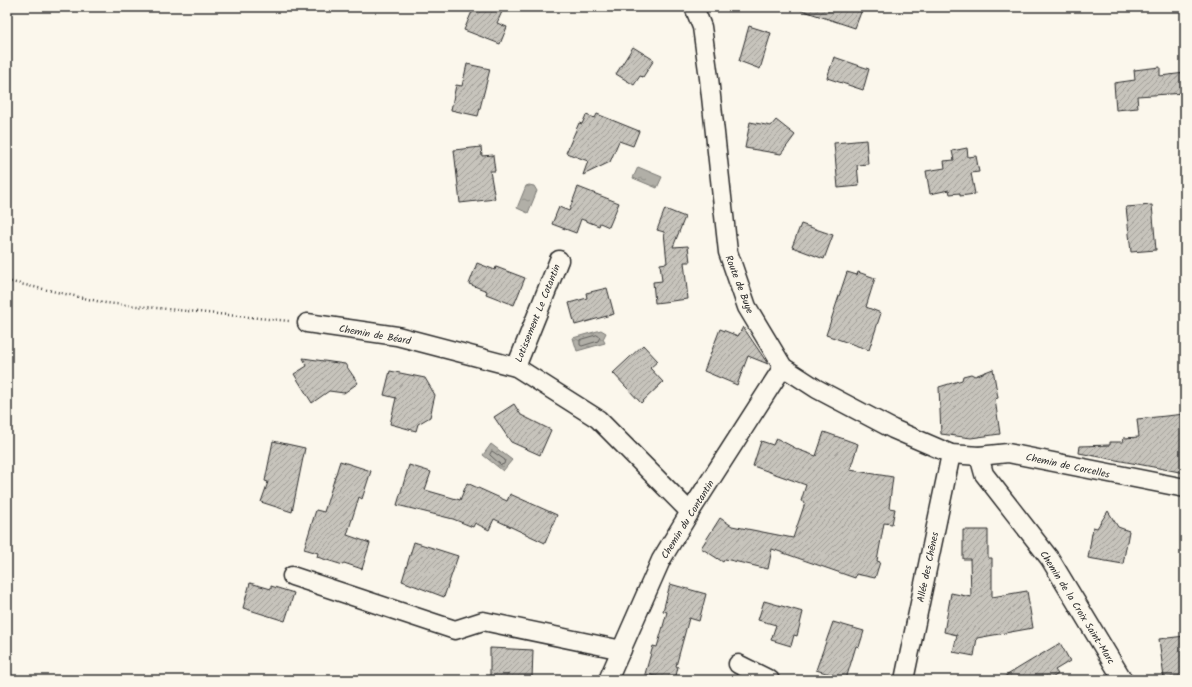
<svg xmlns="http://www.w3.org/2000/svg" width="1192" height="687" font-family="Kalam,sans-serif">
  <style>
    .water { fill: url(#water-ripples); stroke: #7b7a75 }
    .lines { fill: none; stroke-linecap: round; stroke-linejoin: round }
    .shore { stroke: #61605d; stroke-width: 1 }
    .building { fill: url(#building-hatch); stroke: #2b2b2b }
    .minor-casing { stroke: #2b2b2b; stroke-width: 21 }
    .path { stroke: #2b2b2b; stroke-width: 2.5; stroke-dasharray: 1 3; stroke-linecap: butt }
    .minor { stroke: #fbf7ec; stroke-width: 18 }
    .labels { text-anchor: middle; stroke-width: 3; stroke-linejoin: round; paint-order: stroke }
    .street-label { font-size: 10px; fill: #2b2b2b; stroke: #fbf7ec }
  </style>
  <defs>
    <pattern id="water-ripples" width="26" height="14" patternUnits="userSpaceOnUse"><rect width="26" height="14" fill="#b1afa7"/><path d="M2 4q2-2 4 0t4 0M15 11q2-2 4 0t4 0" fill="none" stroke="#908f88"/></pattern>
    <pattern id="building-hatch" width="6" height="6" patternUnits="userSpaceOnUse"><rect width="6" height="6" fill="#c7c4bc"/><path d="M-1 1l2-2M0 6l6-6M5 7l2-2" fill="none" stroke="#a29f99"/></pattern>
  </defs>
  <rect width="100%" height="100%" fill="#fbf7ec"/>
  <filter id="ink" filterUnits="userSpaceOnUse"><feTurbulence type="fractalNoise" baseFrequency=".025" numOctaves="2"/><feDisplacementMap in="SourceGraphic" scale="8" xChannelSelector="R" yChannelSelector="G"/><feConvolveMatrix kernelMatrix="1 2 1 2 8 2 1 2 1" color-interpolation-filters="sRGB"/></filter>
  <g filter="url(#ink)">
    <g class="water">
      <polygon points="638,167 662,177 657,188 633,178"/>
      <polygon points="529,185 534,186 537,191 528,213 517,208 526,186"/>
      <polygon points="601,330 606,333 603,339 605,343 577,351 573,338"/>
      <polygon points="491,444 512,460 503,471 483,455"/>
    </g>
    <g class="lines">
      <g class="shore">
        <polygon points="597,335 600,337 598,341 582,346 580,345 580,340"/>
        <polygon points="492,451 505,460 504,464 501,465 490,455"/>
      </g>
    </g>
    <g class="building">
      <polygon points="474,7 504,7 497,23 507,27 500,44 464,30"/>
      <polygon points="801,7 863,7 855,28 801,10"/>
      <polygon points="749,26 771,33 760,69 739,61"/>
      <polygon points="633,47 654,60 643,77 640,76 634,85 616,74"/>
      <polygon points="834,57 869,69 863,90 827,78"/>
      <polygon points="467,64 490,69 478,116 451,110 456,85 462,86"/>
      <polygon points="1160,67 1160,76 1185,73 1185,93 1137,96 1138,108 1116,110 1114,83 1135,80 1134,70"/>
      <polygon points="597,114 639,131 633,146 619,141 610,162 583,175 588,161 566,153 579,123 582,124 586,115 595,118"/>
      <polygon points="776,120 795,135 781,154 745,148 750,122 771,126"/>
      <polygon points="866,140 868,164 857,165 859,186 838,188 834,143"/>
      <polygon points="481,147 482,156 493,155 495,171 490,171 495,199 460,203 454,150"/>
      <polygon points="967,148 968,157 976,156 979,172 971,173 975,194 960,196 960,193 950,194 949,190 930,194 926,171 945,168 944,161 954,160 952,151"/>
      <polygon points="578,187 619,203 609,227 600,223 599,226 581,219 576,233 552,224 559,207 569,211"/>
      <polygon points="1152,205 1156,250 1131,252 1126,207"/>
      <polygon points="665,209 685,217 673,247 688,246 690,262 684,262 688,299 655,303 653,282 662,281 660,264 667,263 664,232 657,230"/>
      <polygon points="801,224 833,235 824,259 792,247"/>
      <polygon points="477,263 495,270 496,267 525,278 514,305 486,294 487,291 469,284"/>
      <polygon points="847,272 857,275 858,272 875,278 866,307 881,313 869,350 826,335"/>
      <polygon points="607,288 614,314 575,325 569,303 587,298 586,293"/>
      <polygon points="743,327 768,364 748,356 737,385 704,371 720,329 738,336"/>
      <polygon points="643,345 658,361 650,368 663,382 641,403 613,373"/>
      <polygon points="303,358 345,364 358,383 344,393 329,391 312,403 294,374 307,366"/>
      <polygon points="993,369 998,398 995,399 1000,434 971,438 941,434 939,387 962,380 963,376 971,374 975,376"/>
      <polygon points="390,371 425,378 435,395 430,417 418,424 416,431 390,424 396,398 384,395"/>
      <polygon points="514,404 521,415 551,430 540,455 511,442 494,417"/>
      <polygon points="1185,414 1185,473 1079,453 1080,446 1110,445 1110,442 1123,442 1124,438 1139,437 1137,419"/>
      <polygon points="824,432 858,444 850,470 893,477 889,508 895,509 892,524 884,523 877,561 880,562 875,578 856,574 855,578 772,549 768,569 725,559 723,562 701,548 720,518 732,526 793,538 805,503 801,501 806,485 753,466 761,441 773,445 776,438 799,450 816,456"/>
      <polygon points="273,441 305,448 292,512 261,502 268,482 265,481"/>
      <polygon points="340,461 371,471 362,499 359,497 347,535 370,543 362,569 344,563 343,565 317,557 318,553 304,549 316,510 324,512"/>
      <polygon points="409,465 431,472 425,490 460,500 467,483 507,501 510,494 557,515 545,543 494,519 489,530 475,523 473,527 453,519 397,505"/>
      <polygon points="1108,511 1118,527 1129,531 1123,564 1088,558 1093,527 1097,528"/>
      <polygon points="963,530 988,530 988,558 992,558 992,597 1027,591 1033,628 977,638 974,656 953,652 957,635 944,632 951,593 971,597 970,559 963,559"/>
      <polygon points="414,542 458,556 444,597 402,581"/>
      <polygon points="250,583 271,589 271,586 294,593 285,621 243,608"/>
      <polygon points="670,584 706,594 699,621 689,618 676,666 678,667 675,680 645,674 653,646 657,647 662,630 667,612 663,611"/>
      <polygon points="764,601 803,612 797,636 794,635 791,646 771,640 776,625 758,620"/>
      <polygon points="833,622 864,631 859,647 856,646 846,679 816,670"/>
      <polygon points="1185,636 1185,676 1164,678 1159,639"/>
      <polygon points="1060,643 1070,661 1055,670 1058,674 1049,680 999,680"/>
      <polygon points="490,648 533,650 532,679 490,677"/>
    </g>
    <g class="lines">
      <defs>
        <g id="minor">
          <polyline points="694,7 702,27 709,78 728,252 747,307 783,367 817,389 893,429 951,454 979,456 1008,453 1185,488"/>
          <polyline points="307,323 397,336 516,367 598,419 690,512"/>
          <polyline points="516,367 559,260"/>
          <polyline points="979,456 984,474 1050,559 1123,680"/>
          <polyline points="292,576 455,630 483,621 622,650"/>
          <polyline points="738,664 770,680"/>
          <polyline points="608,680 661,560 690,512 783,367"/>
          <polyline points="904,680 951,454"/>
        </g>
      </defs>
      <use href="#minor" class="minor-casing"/>
      <polyline class="path" points="7,281 106,303 289,321"/>
      <use href="#minor" class="minor"/>
    </g>
  </g>
  <g class="labels">
    <g class="street-label">
      <text transform="translate(740 284) rotate(69)" y="4">Route de Buye</text>
      <text transform="translate(537 313) rotate(-68)" y="4">Lotissement Le Cotantin</text>
      <text transform="translate(375 334) rotate(10)" y="4">Chemin de Béard</text>
      <text transform="translate(1068 465) rotate(12)" y="4">Chemin de Corcelles</text>
      <text transform="translate(687 519) rotate(-58)" y="4">Chemin du Contantin</text>
      <text transform="translate(927 567) rotate(-78)" y="4">Allée des Chênes</text>
      <text transform="translate(1078 607) rotate(58)" y="4">Chemin de la Croix Saint-Marc</text>
    </g>
  </g>
  <rect width="1192" height="687" fill="none" stroke="#fbf7ec" stroke-width="24"/>
  <rect x="12" y="12" width="1168" height="663" fill="none" stroke="#2b2b2b" stroke-width="1.5" filter="url(#ink)"/>
</svg>
